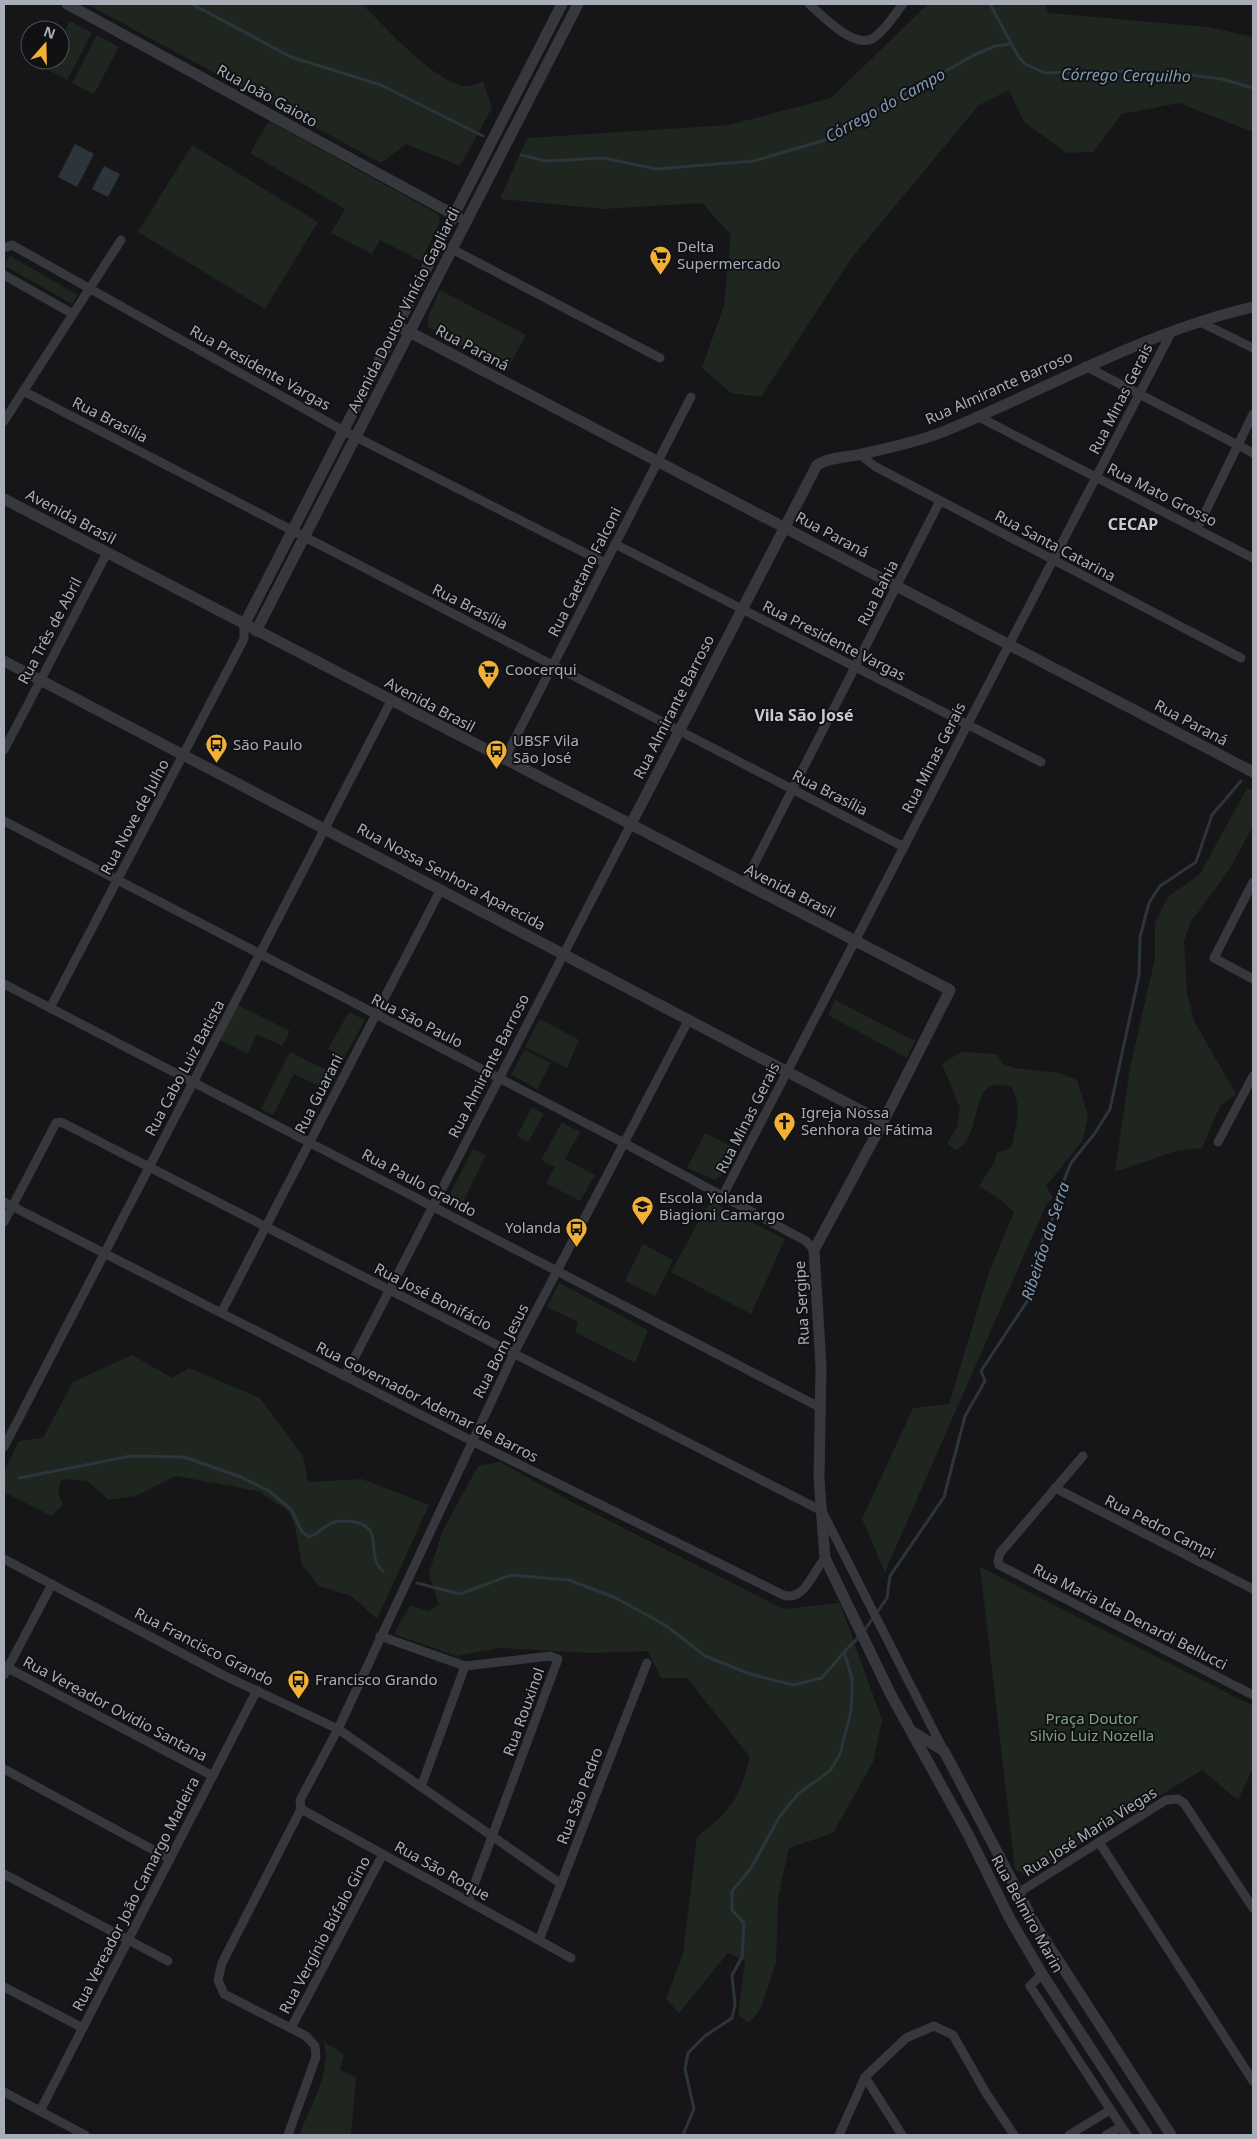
<svg xmlns="http://www.w3.org/2000/svg" width="1257" height="2139" font-family="'Noto Sans',sans-serif">
  <style>
    .green { fill: #1e261f }
    .water { fill: #2c353c }
    .lines { fill: none; stroke-linecap: round; stroke-linejoin: round }
    .stream { stroke: #2c353c; stroke-width: 3 }
    .minor { stroke: #37383d; stroke-width: 9 }
    .tertiary { stroke: #37383d; stroke-width: 11 }
    .labels { text-anchor: middle; stroke-width: 4; stroke-linejoin: round; paint-order: stroke }
    .street-label { font-size: 15px; fill: #a8adb8; stroke: #111113 }
    .poi-label { font-size: 15px; fill: #a8adb8; stroke: #111113; text-anchor: start }
    .park-label { font-size: 15px; fill: #7fa381; stroke: #111113 }
    .water-label { font-size: 16px; font-style: italic; fill: #7f9bb3; stroke: #111113 }
    .neighbourhood-label { font-size: 16px; font-weight: bold; fill: #c9ccd4; stroke: #111113 }
  </style>
  <rect width="100%" height="100%" fill="#161618"/>
  <g class="green">
    <path d="M87,4H362C386,27 432,81 465,86C470,87 478,83 483,81L492,108L460,166L406,144L381,163Z"/>
    <polygon points="928,4 1044,4 1049,13 1208,27 1253,37 1253,132 1179,103 1122,114 1093,152 1067,153 1024,122 1009,90 979,105 850,260 761,397 731,393 702,368 724,305 731,235 702,203 603,209 500,199 527,138 729,125 831,98"/>
    <polygon points="70,21 92,33 67,80 45,68 49,60 60,60 60,40"/>
    <polygon points="97,35 119,47 94,94 72,83"/>
    <polygon points="269,121 438,214 440,219 439,224 421,261 380,240 372,254 331,233 345,209 250,153"/>
    <polygon points="192,145 318,222 265,309 138,232"/>
    <polygon points="10,256 78,295 72,304 5,266"/>
    <polygon points="440,290 526,335 507,370 428,327 428,317"/>
    <polygon points="1247,788 1253,791 1253,826 1229,870 1190,923 1184,941 1187,993 1194,1021 1236,1094 1220,1106 1202,1148 1176,1151 1115,1172 1130,1068 1155,958 1155,922 1168,897 1200,874"/>
    <polygon points="835,1000 915,1041 907,1058 828,1015"/>
    <polygon points="238,1005 290,1031 282,1046 257,1034 248,1054 220,1040"/>
    <polygon points="349,1012 365,1020 344,1058 328,1049"/>
    <polygon points="540,1019 579,1040 567,1068 525,1047"/>
    <polygon points="525,1050 551,1063 537,1089 511,1074"/>
    <polygon points="290,1052 336,1075 328,1090 294,1074 273,1115 261,1109"/>
    <path d="M961,1052L997,1054L1003,1064L1014,1068L1059,1073L1077,1080L1088,1116L1083,1140L1046,1186L1053,1197L1046,1205L885,1572L862,1519L913,1408L949,1404L989,1272L1014,1212L1001,1200L979,1186L994,1163L997,1153L1011,1148C1016,1128 1023,1106 1011,1087C973,1073 980,1120 967,1140C965,1144 959,1148 955,1150L947,1144L957,1127L960,1108L942,1064Z"/>
    <polygon points="532,1107 544,1114 528,1142 517,1136"/>
    <polygon points="562,1122 580,1132 565,1159 595,1175 580,1201 546,1183 555,1167 541,1160"/>
    <polygon points="705,1133 735,1148 722,1175 715,1180 687,1168"/>
    <polygon points="473,1149 486,1155 460,1208 447,1200"/>
    <polygon points="710,1201 785,1239 751,1314 671,1272"/>
    <polygon points="643,1244 673,1260 655,1296 625,1281"/>
    <polygon points="559,1283 648,1330 635,1363 575,1332 578,1322 547,1307"/>
    <polygon points="132,1355 172,1378 189,1368 260,1398 303,1456 308,1482 362,1479 429,1505 377,1619 351,1596 319,1586 302,1565 294,1522 287,1510 258,1491 176,1476 136,1496 109,1500 87,1481 62,1479 58,1491 63,1505 51,1516 4,1492 4,1471 19,1441 43,1438 73,1382"/>
    <path d="M500,1462L572,1502L783,1609L840,1603L882,1720L873,1762L833,1833L789,1848L778,1898L776,1963L761,2008L749,2023L738,2015L745,1961L728,1953L679,2013L666,1999L683,1954L697,1837C733,1808 738,1801 750,1757L687,1678H661L648,1651L590,1653L500,1648L456,1656L394,1634L410,1605L428,1611L439,1605L429,1573L443,1530L478,1466Z"/>
    <polygon points="980,1567 1253,1706 1253,1768 1238,1800 1202,1770 1033,1873 1024,1874 1015,1869"/>
    <path d="M324,2042L344,2054L340,2070L356,2077L351,2135H299C311,2105 331,2074 324,2042Z"/>
  </g>
  <g class="water">
    <polygon points="75,144 94,154 77,187 58,177"/>
    <polygon points="104,166 120,174 108,197 92,189"/>
  </g>
  <g class="lines">
    <g class="stream">
      <polyline points="192,4 291,57 381,85 483,136"/>
      <polyline points="990,4 1018,56 1025,64 1045,73 1104,71 1175,73 1222,79 1253,88"/>
      <polyline points="521,155 546,161 604,158 656,169 754,161 825,140 972,56 995,46 1010,44"/>
      <path d="M19,1478L131,1456L184,1457L241,1477L269,1491L291,1509L302,1532L309,1537C318,1534 324,1526 332,1523C338,1520 349,1521 355,1522C386,1529 364,1555 383,1571"/>
      <polyline points="417,1583 460,1594 511,1575 569,1580 616,1598 665,1625 705,1656 750,1674 793,1685 822,1678 844,1652"/>
      <polyline points="864,1631 887,1598 890,1576 944,1497 965,1416 985,1381 981,1371 1028,1300 1039,1263 1040,1246 1054,1215 1060,1190 1071,1163 1095,1133 1110,1109 1139,975 1140,937 1149,903 1160,886 1196,862 1212,815 1241,781"/>
      <polyline points="683,2135 694,2109 685,2069 688,2053 705,2036 732,2018 735,2005 732,1975 742,1957 744,1923 732,1910 732,1891 751,1868 780,1816 799,1793 830,1771 840,1754 851,1711 852,1691 852,1678 844,1652 860,1636"/>
    </g>
    <g class="minor">
      <path d="M809,4C823,16 856,52 875,37C886,29 895,14 903,4"/>
      <polyline points="7,247 12,245 342,430 605,563"/>
      <polyline points="452,249 660,358"/>
      <polyline points="4,275 73,314"/>
      <polyline points="1200,322 1253,348"/>
      <polyline points="1085,366 1253,453"/>
      <polyline points="23,391 904,847"/>
      <polyline points="977,416 1253,558"/>
      <polyline points="4,421 121,240"/>
      <polyline points="859,454 876,467 1241,658"/>
      <polyline points="1197,529 1253,414"/>
      <polyline points="615,544 1041,762"/>
      <polyline points="4,750 107,553"/>
      <polyline points="504,760 691,397"/>
      <polyline points="4,821 624,1143 806,1241 814,1250"/>
      <polyline points="1253,882 1214,958 1253,979"/>
      <polyline points="744,884 940,501"/>
      <polyline points="4,984 821,1408"/>
      <polyline points="50,1008 244,639 244,625"/>
      <polyline points="1218,1142 1253,1076"/>
      <polyline points="722,1197 1171,333"/>
      <path d="M4,1202L472,1441L783,1595C805,1602 813,1571 825,1558"/>
      <polyline points="4,1222 56,1123 61,1122 822,1511 944,1751"/>
      <polyline points="221,1313 441,889"/>
      <polyline points="345,1376 630,826"/>
      <polyline points="4,1447 391,701"/>
      <polyline points="1083,1456 1000,1553 998,1561 999,1565 1253,1695"/>
      <polyline points="1055,1488 1253,1589"/>
      <polyline points="4,1559 223,1675 338,1729 561,1884"/>
      <polyline points="380,1636 465,1666 550,1656 558,1659 468,1901"/>
      <polyline points="4,1666 213,1776"/>
      <polyline points="4,1675 52,1584"/>
      <polyline points="4,1769 170,1859"/>
      <polyline points="421,1787 465,1666"/>
      <polyline points="301,1809 571,1958"/>
      <polyline points="1099,1842 1253,2081"/>
      <polyline points="4,1874 168,1961"/>
      <polyline points="1018,1893 1166,1800 1178,1799 1184,1803 1253,1908"/>
      <polyline points="539,1940 647,1663"/>
      <polyline points="1042,1974 1030,1986 1127,2135"/>
      <polyline points="4,1987 83,2028"/>
      <polyline points="291,2028 383,1854"/>
      <polyline points="865,2077 902,2135"/>
      <polyline points="4,2092 85,2135"/>
      <polyline points="40,2111 257,1690"/>
      <polyline points="288,2135 316,2057 315,2046 306,2036 224,1994 218,1980 222,1963 301,1809 300,1800 338,1729 514,1353 689,1019"/>
      <polyline points="839,2135 865,2077 906,2038 934,2026 953,2035 986,2093 1014,2135"/>
      <polyline points="1069,2135 1110,2110"/>
      <polyline points="1106,2135 1121,2127"/>
    </g>
    <g class="tertiary">
      <polyline points="67,4 458,217"/>
      <polyline points="396,325 1253,772"/>
      <polyline points="4,499 950,990 883,1122 814,1250 821,1367 819,1479 825,1558 890,1693 969,1836 1010,1919 1042,1974 1147,2135"/>
      <polyline points="244,625 562,4"/>
      <polyline points="256,631 578,4"/>
      <polyline points="4,661 883,1122"/>
      <path d="M630,826L817,465C828,458 844,457 857,455C884,449 919,442 945,431C1047,389 1144,332 1253,307"/>
      <polyline points="913,1732 944,1751 1036,1926 1171,2135"/>
    </g>
  </g>
  <defs>
    <symbol id="supermarket-pin" viewBox="-11 -11 22 30"><path d="M0 17L-7.5 6A9.5 9.5 0 1 1 7.5 6Z" fill="#f2b134" stroke="#111113"/><path d="M-6-5.5h2.5l.6 2H6L4.5 2H-2.5L-4.4-4H-6ZM-1.5 3.2a1.3 1.3 0 1 0 .1 0ZM3 3.2a1.3 1.3 0 1 0 .1 0Z" fill="#111"/></symbol>
    <symbol id="bus-pin" viewBox="-11 -11 22 30"><path d="M0 17L-7.5 6A9.5 9.5 0 1 1 7.5 6Z" fill="#f2b134" stroke="#111113"/><path d="M-5-6H5V4H4V6H2V4H-2V6H-4V4H-5ZM-3.5-4V0h7V-4ZM-3.5 1.2v1.5H-2V1.2ZM2 1.2v1.5H3.5V1.2Z" fill="#111"/></symbol>
    <symbol id="church-pin" viewBox="-11 -11 22 30"><path d="M0 17L-7.5 6A9.5 9.5 0 1 1 7.5 6Z" fill="#f2b134" stroke="#111113"/><path d="M-1.2-6h2.4v3.5h3.3v2.4h-3.3V6h-2.4V-.1h-3.3v-2.4h3.3Z" fill="#111"/></symbol>
    <symbol id="school-pin" viewBox="-11 -11 22 30"><path d="M0 17L-7.5 6A9.5 9.5 0 1 1 7.5 6Z" fill="#f2b134" stroke="#111113"/><path d="M0-5L7-2L0 1L-7-2ZM-4 1L0 2.5L4 1V4Q0 6-4 4Z" fill="#111"/></symbol>
  </defs>
  <g fill-rule="evenodd">
    <use href="#supermarket-pin" x="648" y="244" width="25" height="34"/>
    <use href="#supermarket-pin" x="476" y="658" width="25" height="34"/>
    <use href="#bus-pin" x="204" y="732" width="25" height="34"/>
    <use href="#bus-pin" x="484" y="738" width="25" height="34"/>
    <use href="#church-pin" x="772" y="1110" width="25" height="34"/>
    <use href="#school-pin" x="630" y="1194" width="25" height="34"/>
    <use href="#bus-pin" x="564" y="1216" width="25" height="34"/>
    <use href="#bus-pin" x="286" y="1668" width="25" height="34"/>
  </g>
  <g class="labels">
    <g class="street-label">
      <text transform="translate(267 96) rotate(29)" y="5">Rua João Gaioto</text>
      <text transform="translate(404 310) rotate(-63)" y="5">Avenida Doutor Vinício Gagliardi</text>
      <text transform="translate(472 348) rotate(28)" y="5">Rua Paraná</text>
      <text transform="translate(260 368) rotate(29)" y="5">Rua Presidente Vargas</text>
      <text transform="translate(999 388) rotate(-24)" y="5">Rua Almirante Barroso</text>
      <text transform="translate(1121 399) rotate(-63)" y="5">Rua Minas Gerais</text>
      <text transform="translate(110 420) rotate(27)" y="5">Rua Brasília</text>
      <text transform="translate(1162 495) rotate(27)" y="5">Rua Mato Grosso</text>
      <text transform="translate(71 517) rotate(28)" y="5">Avenida Brasil</text>
      <text transform="translate(832 535) rotate(28)" y="5">Rua Paraná</text>
      <text transform="translate(1055 546) rotate(28)" y="5">Rua Santa Catarina</text>
      <text transform="translate(585 572) rotate(-63)" y="5">Rua Caetano Falconi</text>
      <text transform="translate(878 593) rotate(-63)" y="5">Rua Bahia</text>
      <text transform="translate(470 607) rotate(27)" y="5">Rua Brasília</text>
      <text transform="translate(50 631) rotate(-62)" y="5">Rua Três de Abril</text>
      <text transform="translate(834 641) rotate(27)" y="5">Rua Presidente Vargas</text>
      <text transform="translate(430 705) rotate(28)" y="5">Avenida Brasil</text>
      <text transform="translate(674 707) rotate(-63)" y="5">Rua Almirante Barroso</text>
      <text transform="translate(1191 723) rotate(28)" y="5">Rua Paraná</text>
      <text transform="translate(934 758) rotate(-63)" y="5">Rua Minas Gerais</text>
      <text transform="translate(830 793) rotate(27)" y="5">Rua Brasília</text>
      <text transform="translate(135 817) rotate(-62)" y="5">Rua Nove de Julho</text>
      <text transform="translate(451 877) rotate(28)" y="5">Rua Nossa Senhora Aparecida</text>
      <text transform="translate(790 891) rotate(27)" y="5">Avenida Brasil</text>
      <text transform="translate(417 1021) rotate(27)" y="5">Rua São Paulo</text>
      <text transform="translate(489 1066) rotate(-63)" y="5">Rua Almirante Barroso</text>
      <text transform="translate(185 1068) rotate(-62)" y="5">Rua Cabo Luiz Batista</text>
      <text transform="translate(319 1094) rotate(-63)" y="5">Rua Guarani</text>
      <text transform="translate(748 1118) rotate(-63)" y="5">Rua Minas Gerais</text>
      <text transform="translate(419 1183) rotate(28)" y="5">Rua Paulo Grando</text>
      <text transform="translate(433 1297) rotate(27)" y="5">Rua José Bonifácio</text>
      <text transform="translate(802 1303) rotate(-93)" y="5">Rua Sergipe</text>
      <text transform="translate(501 1351) rotate(-63)" y="5">Rua Bom Jesus</text>
      <text transform="translate(427 1402) rotate(27)" y="5">Rua Governador Ademar de Barros</text>
      <text transform="translate(1160 1527) rotate(27)" y="5">Rua Pedro Campi</text>
      <text transform="translate(1130 1617) rotate(27)" y="5">Rua Maria Ida Denardi Bellucci</text>
      <text transform="translate(204 1647) rotate(27)" y="5">Rua Francisco Grando</text>
      <text transform="translate(115 1709) rotate(28)" y="5">Rua Vereador Ovidio Santana</text>
      <text transform="translate(524 1712) rotate(-70)" y="5">Rua Rouxinol</text>
      <text transform="translate(580 1796) rotate(-69)" y="5">Rua São Pedro</text>
      <text transform="translate(1090 1832) rotate(-32)" y="5">Rua José Maria Viegas</text>
      <text transform="translate(442 1871) rotate(29)" y="5">Rua São Roque</text>
      <text transform="translate(136 1894) rotate(-63)" y="5">Rua Vereador João Camargo Madeira</text>
      <text transform="translate(1027 1914) rotate(61)" y="5">Rua Belmiro Marin</text>
      <text transform="translate(325 1935) rotate(-62)" y="5">Rua Vergínio Búfalo Gino</text>
    </g>
    <g class="poi-label">
      <text x="677" y="252">Delta<tspan x="677" dy="17">Supermercado</tspan></text>
      <text x="505" y="675">Coocerqui</text>
      <text x="513" y="746">UBSF Vila<tspan x="513" dy="17">São José</tspan></text>
      <text x="233" y="750">São Paulo</text>
      <text x="801" y="1118">Igreja Nossa<tspan x="801" dy="17">Senhora de Fátima</tspan></text>
      <text x="659" y="1203">Escola Yolanda<tspan x="659" dy="17">Biagioni Camargo</tspan></text>
      <text x="561" y="1233" text-anchor="end">Yolanda</text>
      <text x="315" y="1685">Francisco Grando</text>
    </g>
    <g class="park-label">
      <text x="1092" y="1724">Praça Doutor<tspan x="1092" dy="17">Silvio Luiz Nozella</tspan></text>
    </g>
    <g class="water-label">
      <text transform="translate(1126 75) rotate(1)" y="6">Córrego Cerquilho</text>
      <text transform="translate(885 105) rotate(-29)" y="6">Córrego do Campo</text>
      <text transform="translate(1045 1241) rotate(-72)" y="6">Ribeirão da Serra</text>
    </g>
    <g class="neighbourhood-label">
      <text x="1133" y="530">CECAP</text>
      <text x="804" y="721">Vila São José</text>
    </g>
  </g>
  <rect width="1257" height="2139" fill="none" stroke="#a8adb8" stroke-width="10"/>
  <g transform="translate(45 45) rotate(20)"><circle r="24" fill="#111113" stroke="#4d4f55"/>
  <path d="M0-4L9 19L0 12L-9 19Z" fill="#f2b134"/>
  <text y="-8" font-size="14" font-weight="bold" text-anchor="middle" fill="#a8adb8">N</text>
  </g>
</svg>
